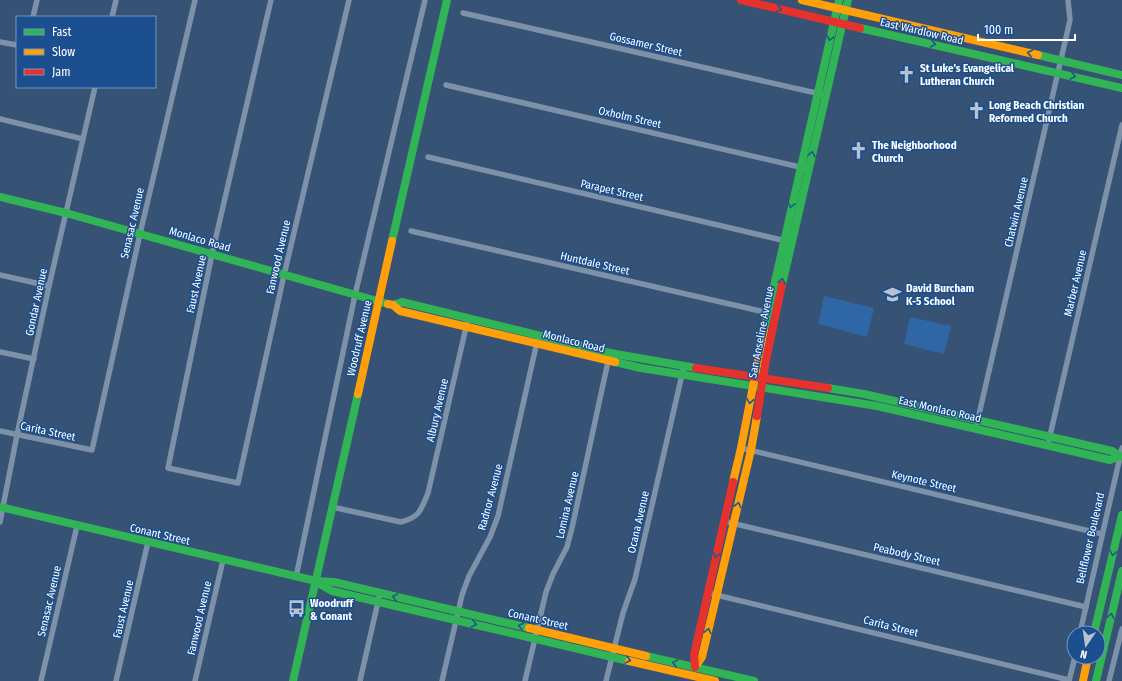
<svg xmlns="http://www.w3.org/2000/svg" width="1122" height="681" font-family="'Fira Sans Condensed',sans-serif">
  <style>
    .green { fill: #2f66a5 }
    .lines { fill: none; stroke-linecap: round; stroke-linejoin: round }
    .street { stroke: #7d92a8; stroke-width: 5.5 }
    .fast { stroke: #30b455; stroke-width: 8 }
    .slow { stroke: #ff9f0a; stroke-width: 8 }
    .jam { stroke: #e5322d; stroke-width: 8 }
    .oneway { stroke: #1d5989 }
    .labels { text-anchor: middle; stroke-width: 3; stroke-linejoin: round; paint-order: stroke }
    .street-label { font-size: 11px; fill: #fff; stroke: #1b4f8f }
    .poi-label { font-size: 11px; font-weight: bold; fill: #fff; stroke: #1b4f8f; text-anchor: start }
  </style>
  <rect width="100%" height="100%" fill="#365274"/>
  <g class="green">
    <polygon points="824,296 874,308 867,337 818,324"/>
    <polygon points="910,317 951,326 944,354 904,344"/>
  </g>
  <g class="lines">
    <g class="street">
      <polyline points="271,0 212,254 168,468 238,483 284,275 349,0"/>
      <polyline points="463,13 825,95"/>
      <polyline points="33,17 37,0"/>
      <polyline points="112,17 116,0"/>
      <polyline points="0,42 17,45"/>
      <polyline points="446,85 804,168"/>
      <polyline points="0,119 83,139"/>
      <polyline points="428,157 786,241"/>
      <polyline points="411,231 769,313"/>
      <polyline points="0,275 49,286"/>
      <polyline points="0,352 34,359"/>
      <polyline points="977,423 1068,29 1070,20 1068,0"/>
      <polyline points="0,431 92,450 140,234 195,0"/>
      <polyline points="1049,440 1122,125"/>
      <polyline points="741,448 1102,534"/>
      <path d="M332,507L401,522C420,517 421,510 428,493L467,323"/>
      <polyline points="723,521 1086,607"/>
      <polyline points="0,522 17,435 49,286 95,87"/>
      <polyline points="296,577 355,295 425,0"/>
      <polyline points="708,593 1069,680"/>
      <polyline points="1080,633 1122,448"/>
      <polyline points="41,681 77,526"/>
      <polyline points="116,681 148,542"/>
      <polyline points="195,681 223,560"/>
      <polyline points="360,681 380,593"/>
      <polyline points="442,681 462,595 469,576 490,537 498,516 537,342"/>
      <polyline points="525,681 546,592 553,574 567,547 572,528 609,357"/>
      <polyline points="606,681 623,613 635,579 684,366"/>
      <polyline points="1069,681 1075,657"/>
      <polyline points="1109,681 1122,629"/>
    </g>
    <g class="fast">
      <polyline points="860,28 1122,88"/>
      <polyline points="1038,55 1122,75"/>
      <polyline points="0,197 66,213 388,304"/>
      <polyline points="392,241 447,0"/>
      <polyline points="782,285 848,0"/>
      <polyline points="393,305 402,302 610,353 696,368"/>
      <polyline points="764,330 839,0"/>
      <polyline points="615,362 641,368 877,406 1110,460 1120,456"/>
      <polyline points="828,388 864,394 1112,451 1122,457"/>
      <polyline points="0,507 316,581 334,582 529,628"/>
      <polyline points="318,583 332,591 629,661"/>
      <polyline points="1094,633 1122,515"/>
      <polyline points="646,656 754,681"/>
      <polyline points="293,681 358,394"/>
      <polyline points="1096,681 1122,571"/>
    </g>
    <g class="slow">
      <polyline points="802,0 1038,55"/>
      <polyline points="388,304 393,305 400,311 615,362"/>
      <polyline points="358,394 392,241"/>
      <polyline points="733,482 741,448 764,330"/>
      <polyline points="529,628 646,656"/>
      <polyline points="629,661 715,681"/>
      <polyline points="695,667 702,657 751,450 757,416"/>
      <polyline points="1083,681 1088,657"/>
    </g>
    <g class="jam">
      <polyline points="741,0 860,28"/>
      <polyline points="696,368 828,388"/>
      <polyline points="757,416 766,360 782,285"/>
      <polyline points="695,667 694,655 733,482"/>
    </g>
  </g>
  <defs><path id="oneway-chevron" d="M-2-3.5L2.5 0L-2 3.5" fill="none" stroke-width="1.6" stroke-linecap="round" stroke-linejoin="round"/></defs>
  <g class="oneway">
    <use href="#oneway-chevron" transform="translate(779 9) rotate(13)"/>
    <use href="#oneway-chevron" transform="translate(830 38) rotate(103)"/>
    <use href="#oneway-chevron" transform="translate(933 44) rotate(13)"/>
    <use href="#oneway-chevron" transform="translate(1030 53) rotate(-167)"/>
    <use href="#oneway-chevron" transform="translate(1073 76) rotate(13)"/>
    <use href="#oneway-chevron" transform="translate(812 154) rotate(-77)"/>
    <use href="#oneway-chevron" transform="translate(791 205) rotate(103)"/>
    <use href="#oneway-chevron" transform="translate(782 281) rotate(-78)"/>
    <use href="#oneway-chevron" transform="translate(750 401) rotate(101)"/>
    <use href="#oneway-chevron" transform="translate(738 505) rotate(-77)"/>
    <use href="#oneway-chevron" transform="translate(1113 553) rotate(103)"/>
    <use href="#oneway-chevron" transform="translate(716 555) rotate(102)"/>
    <use href="#oneway-chevron" transform="translate(395 597) rotate(-167)"/>
    <use href="#oneway-chevron" transform="translate(1111 616) rotate(-77)"/>
    <use href="#oneway-chevron" transform="translate(474 624) rotate(13)"/>
    <use href="#oneway-chevron" transform="translate(521 626) rotate(-166)"/>
    <use href="#oneway-chevron" transform="translate(708 631) rotate(-77)"/>
    <use href="#oneway-chevron" transform="translate(628 660) rotate(13)"/>
    <use href="#oneway-chevron" transform="translate(675 663) rotate(-167)"/>
  </g>
  <defs>
    <symbol id="church-bare" viewBox="-9 -9 18 18"><path d="M-1.2-6h2.4v3.5h3.3v2.4h-3.3V6h-2.4V-.1h-3.3v-2.4h3.3Z" fill="#b9c2ce" stroke="#1b4f8f" stroke-width="2.5" paint-order="stroke"/></symbol>
    <symbol id="school-bare" viewBox="-9 -9 18 18"><path d="M0-5L7-2L0 1L-7-2ZM-4 1L0 2.5L4 1V4Q0 6-4 4Z" fill="#b9c2ce" stroke="#1b4f8f" stroke-width="2.5" paint-order="stroke"/></symbol>
    <symbol id="bus-bare" viewBox="-9 -9 18 18"><path d="M-5-6H5V4H4V6H2V4H-2V6H-4V4H-5ZM-3.5-4V0h7V-4ZM-3.5 1.2v1.5H-2V1.2ZM2 1.2v1.5H3.5V1.2Z" fill="#b9c2ce" stroke="#1b4f8f" stroke-width="2.5" paint-order="stroke"/></symbol>
  </defs>
  <g fill-rule="evenodd">
    <use href="#church-bare" x="894" y="62" width="25" height="25"/>
    <use href="#church-bare" x="964" y="98" width="25" height="25"/>
    <use href="#church-bare" x="846" y="138" width="25" height="25"/>
    <use href="#school-bare" x="880" y="282" width="25" height="25"/>
    <use href="#bus-bare" x="284" y="596" width="25" height="25"/>
  </g>
  <g class="labels">
    <g class="street-label">
      <text transform="translate(922 31) rotate(13)" y="4">East Wardlow Road</text>
      <text transform="translate(646 44) rotate(13)" y="4">Gossamer Street</text>
      <text transform="translate(630 117) rotate(13)" y="4">Oxholm Street</text>
      <text transform="translate(612 190) rotate(13)" y="4">Parapet Street</text>
      <text transform="translate(1016 212) rotate(-77)" y="4">Chatwin Avenue</text>
      <text transform="translate(132 223) rotate(-77)" y="4">Senasac Avenue</text>
      <text transform="translate(200 239) rotate(16)" y="4">Monlaco Road</text>
      <text transform="translate(278 257) rotate(-77)" y="4">Fanwood Avenue</text>
      <text transform="translate(595 263) rotate(13)" y="4">Huntdale Street</text>
      <text transform="translate(1075 283) rotate(-77)" y="4">Marber Avenue</text>
      <text transform="translate(196 284) rotate(-78)" y="4">Faust Avenue</text>
      <text transform="translate(36 302) rotate(-78)" y="4">Gondar Avenue</text>
      <text transform="translate(761 332) rotate(-79)" y="4">San Anseline Avenue</text>
      <text transform="translate(359 338) rotate(-77)" y="4">Woodruff Avenue</text>
      <text transform="translate(574 341) rotate(14)" y="4">Monlaco Road</text>
      <text transform="translate(940 409) rotate(13)" y="4">East Monlaco Road</text>
      <text transform="translate(437 410) rotate(-77)" y="4">Albury Avenue</text>
      <text transform="translate(48 431) rotate(12)" y="4">Carita Street</text>
      <text transform="translate(924 481) rotate(13)" y="4">Keynote Street</text>
      <text transform="translate(490 497) rotate(-75)" y="4">Radnor Avenue</text>
      <text transform="translate(567 505) rotate(-77)" y="4">Lomina Avenue</text>
      <text transform="translate(638 522) rotate(-77)" y="4">Ocana Avenue</text>
      <text transform="translate(160 534) rotate(13)" y="4">Conant Street</text>
      <text transform="translate(1090 538) rotate(-77)" y="4">Bellflower Boulevard</text>
      <text transform="translate(907 554) rotate(13)" y="4">Peabody Street</text>
      <text transform="translate(49 601) rotate(-77)" y="4">Senasac Avenue</text>
      <text transform="translate(123 609) rotate(-77)" y="4">Faust Avenue</text>
      <text transform="translate(199 618) rotate(-77)" y="4">Fanwood Avenue</text>
      <text transform="translate(538 619) rotate(13)" y="4">Conant Street</text>
      <text transform="translate(891 626) rotate(14)" y="4">Carita Street</text>
    </g>
    <g class="poi-label">
      <text x="920" y="72">St Luke's Evangelical<tspan x="920" dy="13">Lutheran Church</tspan></text>
      <text x="989" y="109">Long Beach Christian<tspan x="989" dy="13">Reformed Church</tspan></text>
      <text x="872" y="149">The Neighborhood<tspan x="872" dy="13">Church</tspan></text>
      <text x="906" y="292">David Burcham<tspan x="906" dy="13">K-5 School</tspan></text>
      <text x="310" y="607">Woodruff<tspan x="310" dy="13">&amp; Conant</tspan></text>
    </g>
  </g>
  <rect x="16" y="16" width="140" height="72" fill="#1b4f8f" stroke="#7695bc"/>
  <rect x="24" y="29" width="20" height="6" fill="#30b455" stroke="#7695bc"/>
  <text x="52" y="36" font-size="12" fill="#ffffff">Fast</text>
  <rect x="24" y="49" width="20" height="6" fill="#ff9f0a" stroke="#7695bc"/>
  <text x="52" y="56" font-size="12" fill="#ffffff">Slow</text>
  <rect x="24" y="69" width="20" height="6" fill="#e5322d" stroke="#7695bc"/>
  <text x="52" y="76" font-size="12" fill="#ffffff">Jam</text>
  <g transform="translate(1086 645) rotate(193)"><circle r="19" fill="#1b4f8f" stroke="#7695bc"/>
  <path d="M0-3L7 15L0 10L-7 15Z" fill="#b9c2ce"/>
  <text y="-6" font-size="11" font-weight="bold" text-anchor="middle" fill="#ffffff">N</text>
  </g>
  <path d="M978 34v6h97v-6" fill="none" stroke="#ffffff" stroke-width="2"/>
  <text x="984" y="34" font-size="12" fill="#ffffff" stroke="#1b4f8f" stroke-width="3" paint-order="stroke">100 m</text>
</svg>
